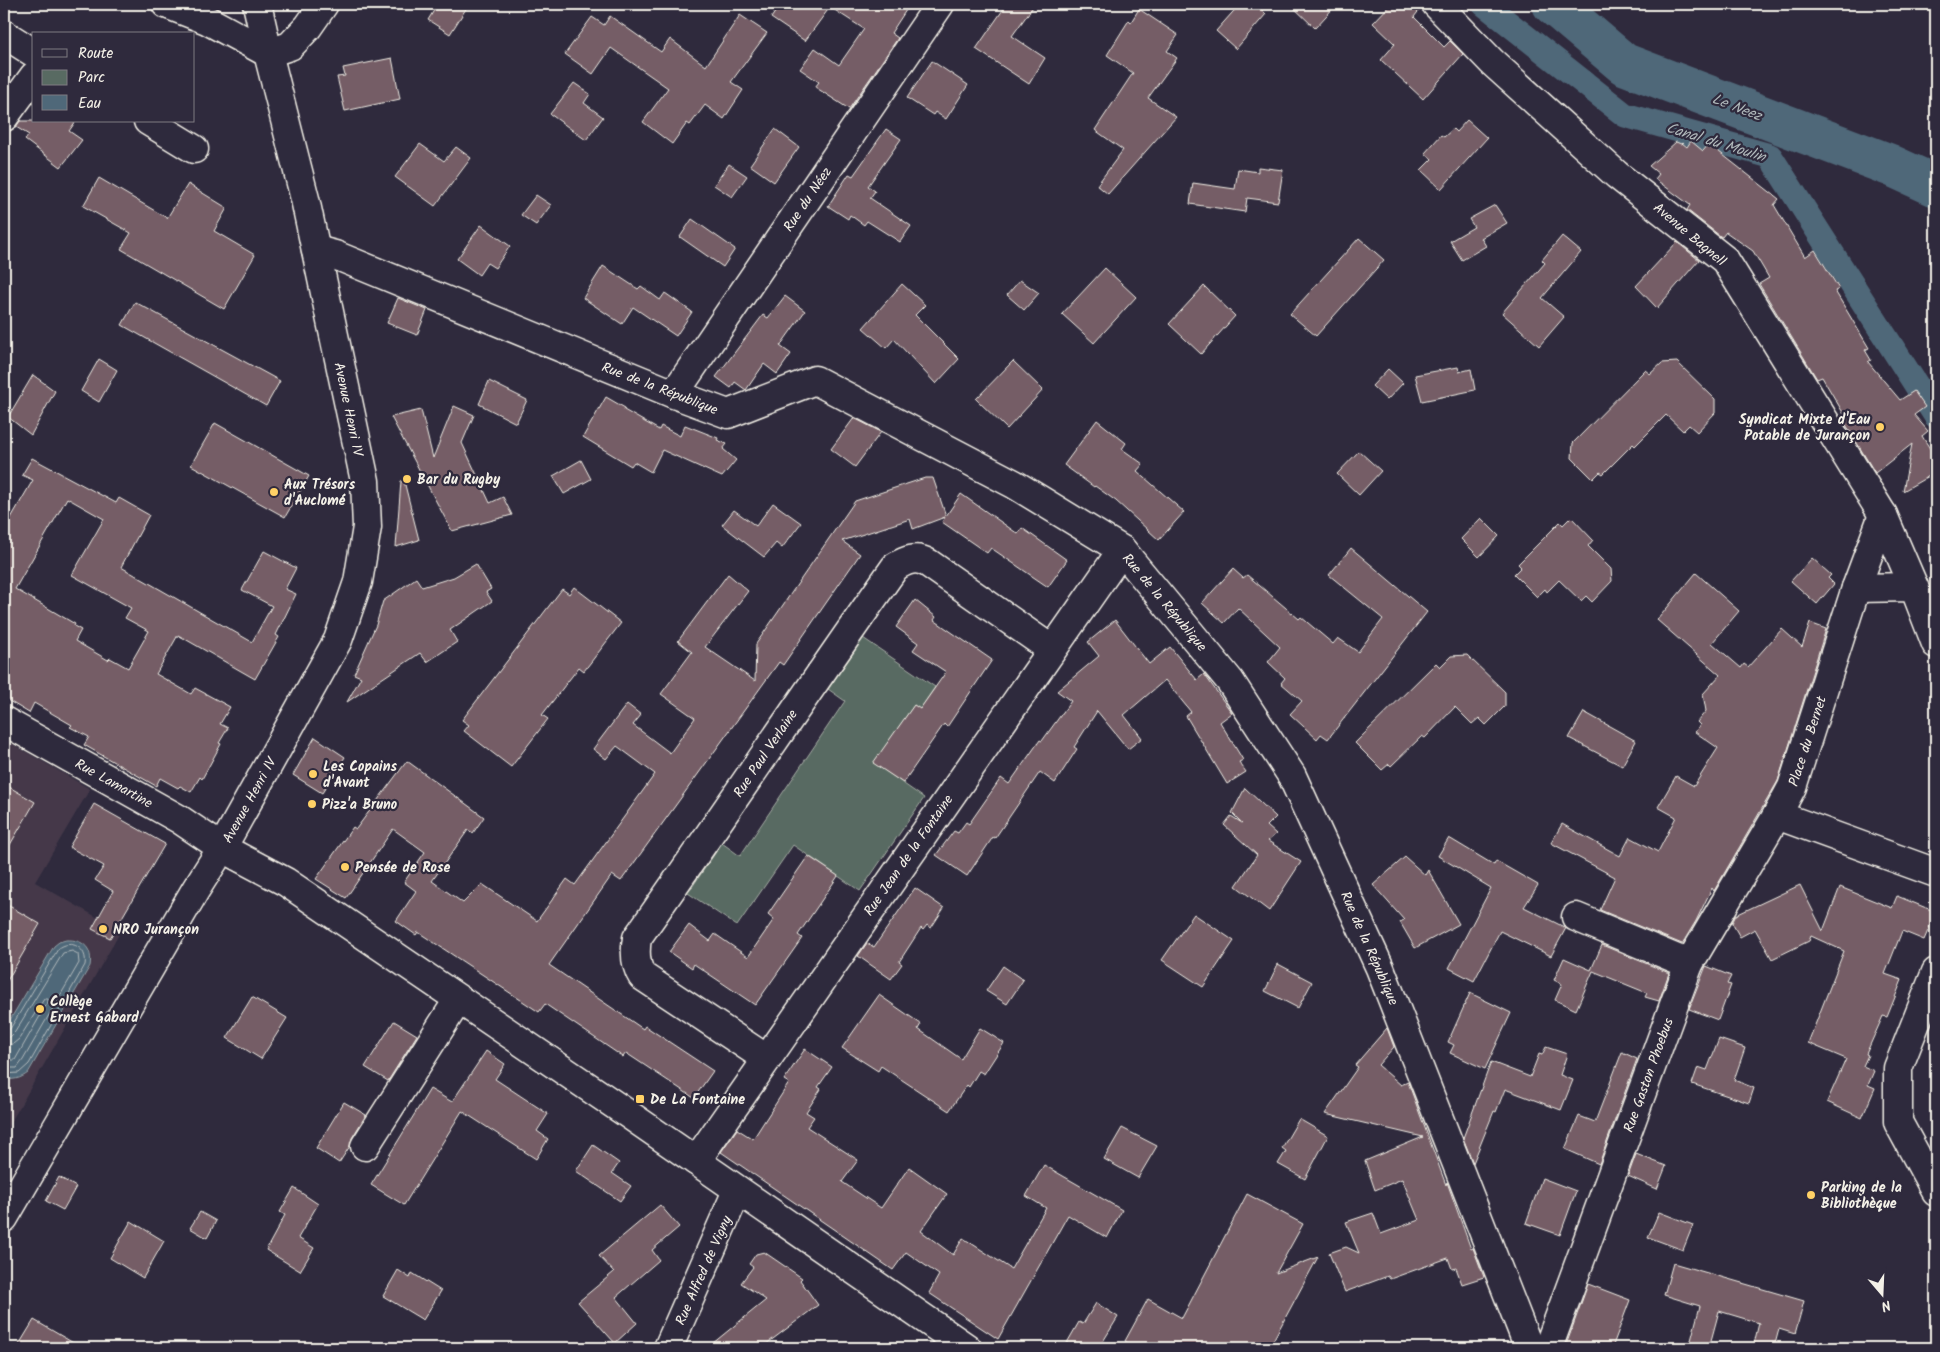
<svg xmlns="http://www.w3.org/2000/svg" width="1940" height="1352" font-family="Kalam,sans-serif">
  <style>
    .built { fill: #443949 }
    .green { fill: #586a62; stroke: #a6aea5 }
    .water { fill: #4f6879; stroke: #919fa5 }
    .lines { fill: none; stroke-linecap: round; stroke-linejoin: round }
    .shore { stroke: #b2babc; stroke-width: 1 }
    .canal { stroke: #4f6879; stroke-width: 25 }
    .river { stroke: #4f6879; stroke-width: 42 }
    .building { fill: #755d66; stroke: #f4f1e8; fill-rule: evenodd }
    .minor-casing { stroke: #f4f1e8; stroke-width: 31 }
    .major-casing { stroke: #f4f1e8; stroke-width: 31 }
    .minor { stroke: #2f2a3d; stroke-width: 28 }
    .major { stroke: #2f2a3d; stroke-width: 28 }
    .poi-dot { fill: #ffd166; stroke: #2f2a3d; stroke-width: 2 }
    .labels { text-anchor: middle; stroke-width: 4.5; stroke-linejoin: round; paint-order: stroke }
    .street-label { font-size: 14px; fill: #f4f1e8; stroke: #2f2a3d }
    .poi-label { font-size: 14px; font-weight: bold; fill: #f4f1e8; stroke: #2f2a3d; text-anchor: start }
    .water-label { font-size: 15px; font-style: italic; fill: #b2babc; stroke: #2f2a3d }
  </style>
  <rect width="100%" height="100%" fill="#2f2a3d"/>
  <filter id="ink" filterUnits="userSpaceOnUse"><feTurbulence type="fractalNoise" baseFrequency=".02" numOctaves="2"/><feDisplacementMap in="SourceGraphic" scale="10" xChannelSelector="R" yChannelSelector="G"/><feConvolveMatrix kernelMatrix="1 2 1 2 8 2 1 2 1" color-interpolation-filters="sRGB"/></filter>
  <g filter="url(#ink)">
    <polygon class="built" points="4,739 90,789 35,882 121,931 4,1134"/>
    <polygon class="green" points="863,638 935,687 920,709 914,705 874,763 924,798 860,891 793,845 737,926 688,893 722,843 740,856 845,701 828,689"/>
    <path class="water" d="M66,940C84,939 93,949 90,966L28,1073C20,1079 14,1080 4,1079V1030L54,946L59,942Z"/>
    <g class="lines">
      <g class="shore">
        <path d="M4,1031L10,1029L58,949C71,938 88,948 85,965L29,1064L19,1073L4,1074"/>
        <polyline points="4,1038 10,1037 15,1032 63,953 72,951 78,954 79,963 23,1060 17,1068 4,1068"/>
        <polyline points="4,1045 13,1044 19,1039 44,999 48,999 48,1002 15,1060 4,1060"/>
      </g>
      <polyline class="canal" points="1484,4 1625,115 1770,156 1936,416"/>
      <polyline class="river" points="1553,4 1624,64 1890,165 1936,186"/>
    </g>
    <g class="building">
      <polygon points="438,4 469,4 450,34 428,20"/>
      <polygon points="781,4 910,4 891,33 898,38 849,109 815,87 819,82 800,69 815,48 839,65 864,29 830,7 805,41 771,18"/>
      <polygon points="1007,4 1035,4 1012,36 1045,58 1029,84 976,49"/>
      <polygon points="1240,4 1256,4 1266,14 1236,49 1216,31"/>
      <polygon points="1290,4 1337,4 1315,28"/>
      <polygon points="1391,4 1421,4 1421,8 1414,17 1444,47 1450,41 1463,54 1423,99 1381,60 1395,44 1373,23"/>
      <polygon points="1139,9 1178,35 1167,51 1177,58 1148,98 1176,117 1108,194 1097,185 1123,150 1095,130 1133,73 1107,55 1129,20 1131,22"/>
      <polygon points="740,15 767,33 731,82 743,90 724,119 705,105 690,125 687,123 672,144 643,122 668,88 611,48 593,74 565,54 592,17 604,25 610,16 661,52 670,39 706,66"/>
      <polygon points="392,58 400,99 345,111 337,77 345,76 343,68"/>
      <polygon points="932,61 968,85 946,119 935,112 933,115 907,98"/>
      <polygon points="574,83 590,94 584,103 603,117 586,140 550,114"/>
      <polygon points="1467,120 1487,138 1441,189 1421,170 1432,159 1425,153 1441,135 1444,137 1453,129 1456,132"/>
      <polygon points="20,121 76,121 69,131 82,140 61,167 25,140 29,135 16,127"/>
      <polygon points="775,129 799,147 774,182 750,165"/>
      <polygon points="886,129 901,139 868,186 875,191 870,198 911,226 900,242 867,221 864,225 850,215 848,219 828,206 849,174 853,176"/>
      <polygon points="1691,141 1703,151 1709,144 1779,199 1774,205 1805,257 1815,250 1839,289 1835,291 1869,348 1865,350 1871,360 1868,362 1900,400 1914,391 1925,407 1914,415 1928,431 1922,436 1936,458 1936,472 1903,491 1912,444 1875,473 1842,418 1845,416 1822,377 1817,379 1759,284 1769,278 1753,251 1726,232 1722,237 1720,236 1687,210 1690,205 1655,179 1659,174 1649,166 1676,142 1681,144 1682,143 1687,147"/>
      <polygon points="420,144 444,161 456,147 471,158 435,206 395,177"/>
      <polygon points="729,164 747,176 732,197 714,185"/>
      <polygon points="1258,167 1283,170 1278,202 1247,198 1245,212 1190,204 1193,183 1235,189 1238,169 1258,172"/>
      <polygon points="99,178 167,218 188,184 227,208 214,231 255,255 224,309 121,249 131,233 83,206"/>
      <polygon points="536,195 551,205 536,225 521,215"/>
      <polygon points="1495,205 1507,223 1481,238 1486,246 1462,260 1450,241 1474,227 1469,219"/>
      <polygon points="692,219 735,249 723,267 680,237"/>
      <polygon points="481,225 510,246 495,268 487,263 479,275 457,259"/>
      <polygon points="1562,236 1581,252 1542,298 1564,317 1539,346 1502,313 1545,263 1542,260"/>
      <polygon points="1359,238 1384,260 1316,336 1290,314"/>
      <polygon points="1677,242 1699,260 1657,308 1636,286"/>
      <polygon points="603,266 638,289 641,286 660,300 665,293 692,312 676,336 633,307 622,324 583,298"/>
      <polygon points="1105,268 1136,297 1094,343 1062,314"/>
      <polygon points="1020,280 1039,293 1024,310 1007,295"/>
      <polygon points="902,284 925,305 915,315 959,359 936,384 894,339 886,348 863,328"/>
      <polygon points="1204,286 1235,316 1201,354 1169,324"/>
      <polygon points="785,296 805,311 780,346 791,354 777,374 764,364 746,390 735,382 731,388 716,377 763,315 768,318"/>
      <polygon points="398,298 427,310 417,335 387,323"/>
      <polygon points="135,302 280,381 266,406 122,325"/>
      <polygon points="99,359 117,370 99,402 81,391"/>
      <polygon points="1013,361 1043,390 1007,429 976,399"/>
      <polygon points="1677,362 1715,399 1715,413 1697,432 1689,425 1683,431 1666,415 1635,446 1633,444 1603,474 1600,472 1593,479 1572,458 1573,443 1645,370 1650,374 1662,363"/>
      <polygon points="1458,367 1459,372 1471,369 1475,390 1422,401 1415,375"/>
      <polygon points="1388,369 1403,383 1387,400 1372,386"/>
      <polygon points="33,375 55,391 31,435 8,417"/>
      <polygon points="489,381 527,400 516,423 479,404"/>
      <polygon points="606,397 625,408 624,410 659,430 661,426 680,436 685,425 718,438 717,440 727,444 723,449 736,460 722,477 662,450 651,472 634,462 631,466 583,437"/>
      <polygon points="454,406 474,415 462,443 490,503 503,497 512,515 452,531 391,417 421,410 433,458"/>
      <polygon points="854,418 881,432 855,467 831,449"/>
      <polygon points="1097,420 1126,443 1122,449 1143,464 1137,471 1184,512 1159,540 1116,501 1095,486 1094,487 1064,465"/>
      <polygon points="215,423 309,476 285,517 191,465"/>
      <polygon points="1359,451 1381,471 1359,495 1337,474"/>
      <path d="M32,458L116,503L119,498L149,515L121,567L252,642L272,606L242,590L264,551L296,568L285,589L296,594L276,635L279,637L255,679L178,635L156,674L191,694L195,688L230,707L220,724L228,728L219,743L221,744L202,779L200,777L191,792L180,786L178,788L160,778L156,786L84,745L89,737L70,727L72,725L34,703L29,713L4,698V530L33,480L22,475ZM67,498L104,519L72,575L131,608L125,618L149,631L128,668L110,658L108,660L75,641L81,630L74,626L75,624L15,589Z"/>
      <polygon points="581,460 591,479 564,494 553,476"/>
      <polygon points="925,478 933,478 946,516 961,494 1018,534 1022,528 1067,560 1048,587 991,548 987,553 942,522 945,517 913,529 910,519 842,541 860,554 783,665 779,662 621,881 612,875 549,965 643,1029 645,1026 713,1071 694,1098 626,1053 623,1057 545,1004 539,1012 418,932 416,935 396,921 416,891 404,882 425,852 393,829 346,898 316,879 353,827 356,829 407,761 484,817 473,833 468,830 432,881 463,903 482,884 537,921 567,879 575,885 655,774 617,746 606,759 593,749 627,704 641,715 633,725 670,753 695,718 661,694 692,652 678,641 728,574 748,591 705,647 755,681 756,644 855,501"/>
      <polygon points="401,481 404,481 419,540 396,547"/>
      <polygon points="773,503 801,523 782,548 776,543 764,557 722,525 734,510 756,526"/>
      <polygon points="1571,517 1593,540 1588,546 1611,569 1612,581 1592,602 1586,596 1581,601 1559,580 1547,592 1545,589 1537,597 1514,574 1521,567 1518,564 1560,522 1563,525"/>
      <polygon points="1481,518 1499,536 1479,557 1461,539"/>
      <polygon points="1351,548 1427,612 1328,739 1321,734 1317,739 1290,714 1302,701 1281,683 1285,678 1268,662 1280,647 1238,608 1224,623 1202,603 1233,569 1243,578 1247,575 1299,619 1301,617 1333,644 1338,638 1358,652 1383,619 1329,575"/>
      <polygon points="1812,558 1831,575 1828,578 1834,584 1817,604 1791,581"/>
      <polygon points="476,564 491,589 486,592 492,601 450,630 457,642 427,662 420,653 347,702 361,677 354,674 376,625 383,601 416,578 422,587 454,577"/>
      <polygon points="1696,573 1739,611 1712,643 1741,668 1744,664 1748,667 1782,629 1802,647 1810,623 1826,629 1778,781 1714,891 1712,888 1696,921 1682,944 1600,910 1615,877 1551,843 1562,824 1620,856 1630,837 1658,852 1676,817 1658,807 1676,776 1694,786 1718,748 1695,732 1700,725 1697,722 1706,711 1703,694 1720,675 1657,620"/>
      <polygon points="574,587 621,623 584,671 579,667 542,715 548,719 511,767 464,731 469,725 462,720 562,589 569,594"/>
      <polygon points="915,600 936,617 934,620 992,660 947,727 944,724 903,783 873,763 914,705 920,709 946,672 913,650 918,643 896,627"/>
      <polygon points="1115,620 1149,664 1170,647 1197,680 1204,674 1232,713 1220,722 1243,760 1239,762 1246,772 1227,784 1186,716 1191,712 1165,680 1124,715 1142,738 1128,749 1097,711 1074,747 1077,749 1055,783 1040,772 995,838 993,837 967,876 936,855 954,831 958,833 966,822 969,824 1001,778 1009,784 1040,740 1042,741 1071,701 1057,691 1099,656 1088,642"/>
      <polygon points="1467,655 1505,692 1505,706 1486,725 1479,718 1472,724 1455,707 1425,738 1422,736 1391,766 1389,764 1382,770 1355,743 1436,663 1440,667 1451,656"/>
      <polygon points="1584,712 1636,741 1622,766 1569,738"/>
      <polygon points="315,737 345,757 322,793 293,775"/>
      <polygon points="4,784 35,802 4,855"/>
      <polygon points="1245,788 1276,817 1267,826 1276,834 1268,841 1301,862 1269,911 1236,886 1257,855 1224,825 1231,816 1242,823 1232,813"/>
      <polygon points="94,804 165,844 110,938 92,929 113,891 95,880 104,866 69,847"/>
      <polygon points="1449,838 1494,865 1496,861 1538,885 1524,907 1566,928 1551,956 1500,931 1474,981 1449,968 1491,888 1438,856"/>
      <polygon points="808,856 838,876 798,935 802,938 755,1005 694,964 692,968 669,952 689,925 710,941 715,934 748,957 774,919 768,914"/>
      <polygon points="1405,857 1425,875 1428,870 1459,924 1415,948 1400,922 1404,920 1373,885"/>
      <polygon points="1800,885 1823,931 1840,887 1892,908 1897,896 1936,912 1924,940 1902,931 1885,974 1902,980 1887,1017 1883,1016 1866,1054 1868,1055 1863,1066 1874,1071 1868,1085 1875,1088 1862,1118 1827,1102 1846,1059 1808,1043 1844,951 1811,936 1809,941 1772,959 1755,929 1740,937 1732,923 1736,915"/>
      <polygon points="915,888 944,908 931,928 927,925 923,930 921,928 899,962 902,964 891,979 858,956 867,943 874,947"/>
      <polygon points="4,903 40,924 4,986"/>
      <polygon points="1194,914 1234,941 1203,987 1162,960"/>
      <polygon points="1602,945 1669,973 1659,1001 1645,997 1647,993 1593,971 1576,1010 1555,1000 1562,984 1554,980 1564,958 1591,970"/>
      <polygon points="1278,964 1312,982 1298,1008 1265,991"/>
      <polygon points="1003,966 1023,980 1007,1004 986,991"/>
      <polygon points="1706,966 1731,976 1727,984 1731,985 1718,1020 1689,1009"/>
      <polygon points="1470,993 1511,1013 1485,1069 1450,1053 1454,1045 1448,1042"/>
      <polygon points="879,995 921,1024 918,1029 961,1059 980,1028 1004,1043 984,1074 979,1071 969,1087 967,1085 949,1111 881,1066 878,1071 842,1048"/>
      <polygon points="252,997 287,1018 261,1059 227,1038"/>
      <polygon points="394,1021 417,1035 388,1081 365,1067"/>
      <polygon points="1387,1028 1394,1047 1378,1065 1401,1085 1408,1082 1446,1185 1447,1182 1471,1249 1473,1248 1484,1277 1462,1284 1456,1268 1452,1269 1448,1258 1390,1279 1388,1276 1345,1292 1329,1253 1346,1247 1359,1253 1346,1222 1373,1213 1381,1234 1419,1220 1402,1179 1375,1190 1365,1161 1423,1137 1325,1114 1358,1067 1355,1065"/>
      <polygon points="1719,1039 1745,1048 1734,1080 1754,1088 1749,1103 1692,1084 1698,1067 1707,1070"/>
      <polygon points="1546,1047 1567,1054 1560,1075 1573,1080 1561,1110 1505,1089 1496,1112 1494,1111 1473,1163 1463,1138 1491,1062 1530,1077 1539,1054 1542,1055"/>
      <polygon points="805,1049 832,1067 818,1087 821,1089 806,1112 814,1117 807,1127 858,1160 842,1182 881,1208 909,1167 947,1194 921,1231 953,1255 963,1238 1011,1269 1046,1208 1026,1196 1044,1165 1122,1210 1107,1238 1068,1215 998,1339 929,1293 939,1275 906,1252 893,1270 721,1152 737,1129 753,1139 789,1083 784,1080"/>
      <polygon points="486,1051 505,1064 495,1079 548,1114 537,1131 548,1139 536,1159 462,1111 404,1205 371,1185 430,1089 452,1102"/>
      <polygon points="1622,1052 1637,1059 1599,1164 1565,1149 1579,1116 1595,1122"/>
      <polygon points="344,1102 366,1115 352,1138 350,1146 339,1163 316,1148"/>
      <polygon points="1299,1119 1328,1136 1305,1179 1278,1164 1286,1151 1282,1148"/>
      <polygon points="1122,1128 1157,1146 1138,1178 1104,1159"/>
      <polygon points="593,1145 619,1163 612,1173 631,1186 620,1201 576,1171"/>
      <polygon points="1636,1154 1666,1166 1657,1189 1628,1176"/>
      <polygon points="59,1177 76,1187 63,1210 46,1201"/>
      <polygon points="1542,1178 1576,1191 1560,1235 1526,1223"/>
      <polygon points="294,1188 318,1204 298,1238 314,1248 300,1271 266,1250 285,1215 280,1212"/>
      <polygon points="1247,1194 1303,1224 1276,1273 1318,1257 1269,1348 1136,1348 1125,1341 1148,1299 1182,1318"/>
      <polygon points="660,1205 679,1227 652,1250 659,1260 616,1297 637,1323 615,1343 578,1302 614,1272 599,1256"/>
      <polygon points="200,1212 216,1221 207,1238 190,1228"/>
      <polygon points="1659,1212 1693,1225 1683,1250 1648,1237"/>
      <polygon points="131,1221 164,1241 143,1278 110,1258"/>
      <polygon points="764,1252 802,1278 800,1280 818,1305 761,1348 707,1348 766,1300 741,1283 753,1267 749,1264 756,1254"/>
      <polygon points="1673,1263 1804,1301 1795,1334 1779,1329 1774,1348 1753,1348 1759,1323 1719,1311 1709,1348 1689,1348 1700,1306 1664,1295"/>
      <polygon points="398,1270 410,1278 412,1273 441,1291 423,1320 383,1296"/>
      <polygon points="1588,1284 1630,1300 1612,1348 1565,1348"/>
      <polygon points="1096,1303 1118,1317 1099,1348 1064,1348 1079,1322 1083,1324"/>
      <polygon points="34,1320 82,1348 17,1348"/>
    </g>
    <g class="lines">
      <defs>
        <g id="minor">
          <polyline points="1436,4 1492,62 1617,175 1725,260 1883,515"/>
          <polyline points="4,34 34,53"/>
          <polyline points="268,53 290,46 308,27 324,4"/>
          <polyline points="4,117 34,76"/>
          <polyline points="148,121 194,149"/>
          <polyline points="316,250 335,255 674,394 728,414 815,380 1014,484 1122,550 1230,681 1292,776 1380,968 1529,1348"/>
          <polyline points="674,394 940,4"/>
          <polyline points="1914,587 1883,515 1856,588 1792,787 1777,815 1936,873"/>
          <polyline points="1856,588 1914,587 1936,644"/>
          <polyline points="4,721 179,819 222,848 286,882 628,1114 967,1348"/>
          <polyline points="1576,917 1689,964"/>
          <polyline points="1936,972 1898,1068 1898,1122 1936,1192"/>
          <path d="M767,1059L642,976C635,965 635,950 637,938C724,815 808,690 895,567C906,560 916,556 928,563L1051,649"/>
          <polyline points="365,1146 458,1000"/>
          <polyline points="696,1161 1122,550"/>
          <polyline points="668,1348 737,1191"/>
          <polyline points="1548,1348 1689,964 1777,815"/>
        </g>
        <g id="major">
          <polyline points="166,4 207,20 268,53"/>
          <polyline points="4,1218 196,889 222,848 338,640 358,582 367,527 365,481 305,199 268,53 257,4"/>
        </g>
      </defs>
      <use href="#minor" class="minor-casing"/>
      <use href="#major" class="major-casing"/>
      <use href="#minor" class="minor"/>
      <use href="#major" class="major"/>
    </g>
  </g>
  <g class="poi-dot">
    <circle cx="1880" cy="427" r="5"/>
    <circle cx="407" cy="479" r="5"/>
    <circle cx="274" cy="492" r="5"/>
    <circle cx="313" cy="774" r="5"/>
    <circle cx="312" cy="804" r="5"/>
    <circle cx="345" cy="867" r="5"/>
    <circle cx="103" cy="929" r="5"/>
    <circle cx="40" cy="1009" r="5"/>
    <rect x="635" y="1094" width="10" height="10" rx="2.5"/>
    <circle cx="1811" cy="1195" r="5"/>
  </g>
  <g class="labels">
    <g class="street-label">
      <text transform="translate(807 199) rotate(-56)" y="5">Rue du Néez</text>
      <text transform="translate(1690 234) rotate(40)" y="5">Avenue Bagnell</text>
      <text transform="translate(660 388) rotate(21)" y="5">Rue de la République</text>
      <text transform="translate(349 409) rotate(78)" y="5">Avenue Henri IV</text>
      <text transform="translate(1165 602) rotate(50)" y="5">Rue de la République</text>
      <text transform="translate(1807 741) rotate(-72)" y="5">Place du Bernet</text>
      <text transform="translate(765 753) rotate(-56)" y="5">Rue Paul Verlaine</text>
      <text transform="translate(114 783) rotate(29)" y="5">Rue Lamartine</text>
      <text transform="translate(249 800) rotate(-61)" y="5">Avenue Henri IV</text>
      <text transform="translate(908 855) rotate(-55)" y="5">Rue Jean de la Fontaine</text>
      <text transform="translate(1370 948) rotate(66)" y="5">Rue de la République</text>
      <text transform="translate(1648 1075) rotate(-70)" y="5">Rue Gaston Phoebus</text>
      <text transform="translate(703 1270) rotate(-66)" y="5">Rue Alfred de Vigny</text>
    </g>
    <g class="poi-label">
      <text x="1870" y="424" text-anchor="end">Syndicat Mixte d'Eau<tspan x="1870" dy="16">Potable de Jurançon</tspan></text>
      <text x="417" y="484">Bar du Rugby</text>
      <text x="284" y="489">Aux Trésors<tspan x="284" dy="16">d'Auclomé</tspan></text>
      <text x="323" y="771">Les Copains<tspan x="323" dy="16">d'Avant</tspan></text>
      <text x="322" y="809">Pizz'a Bruno</text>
      <text x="355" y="872">Pensée de Rose</text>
      <text x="113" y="934">NRO Jurançon</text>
      <text x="50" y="1006">Collège<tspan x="50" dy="16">Ernest Gabard</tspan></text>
      <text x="650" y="1104">De La Fontaine</text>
      <text x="1821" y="1192">Parking de la<tspan x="1821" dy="16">Bibliothèque</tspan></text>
    </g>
    <g class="water-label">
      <text transform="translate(1737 107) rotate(21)" y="5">Le Neez</text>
      <text transform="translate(1716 142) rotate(17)" y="5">Canal du Moulin</text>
    </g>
  </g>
  <rect width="1940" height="1352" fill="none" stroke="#2f2a3d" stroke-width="20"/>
  <rect x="10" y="10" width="1920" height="1332" fill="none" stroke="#f4f1e8" stroke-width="2" filter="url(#ink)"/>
  <rect x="32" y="32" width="162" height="90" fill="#2f2a3d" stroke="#7e7a81"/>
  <rect x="42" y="49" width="25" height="8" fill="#2f2a3d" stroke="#7e7a81"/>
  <text x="78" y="58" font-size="15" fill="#f4f1e8">Route</text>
  <rect x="42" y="70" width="25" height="15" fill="#586a62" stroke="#7e7a81"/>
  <text x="78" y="82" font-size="15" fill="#f4f1e8">Parc</text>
  <rect x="42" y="95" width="25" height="15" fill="#4f6879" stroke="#7e7a81"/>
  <text x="78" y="108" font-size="15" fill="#f4f1e8">Eau</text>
  <g transform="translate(1882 1294) rotate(161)" stroke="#2f2a3d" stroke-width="4" paint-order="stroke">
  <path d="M0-4L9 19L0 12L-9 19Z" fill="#f4f1e8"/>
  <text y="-8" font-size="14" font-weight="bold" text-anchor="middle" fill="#f4f1e8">N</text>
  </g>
</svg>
